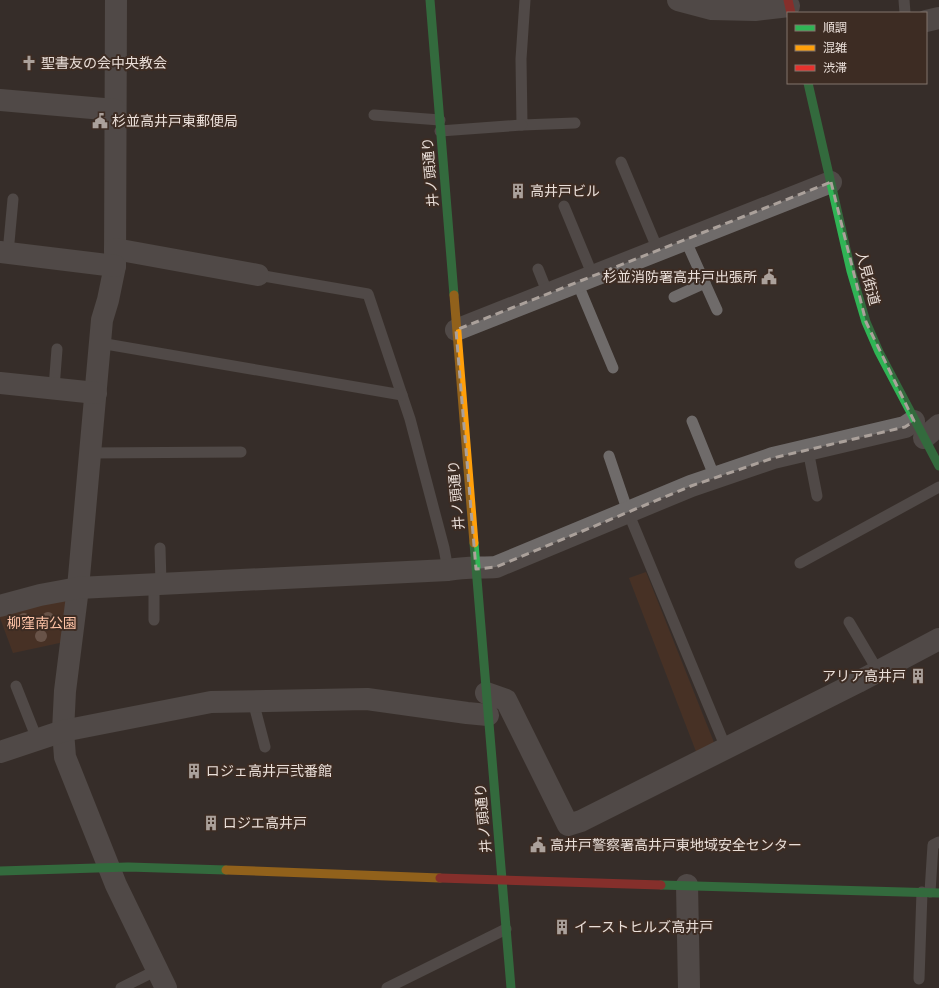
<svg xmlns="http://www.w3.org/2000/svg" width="939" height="988" font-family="'Work Sans','Noto Sans JP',sans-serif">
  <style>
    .green { fill: #5c3621 }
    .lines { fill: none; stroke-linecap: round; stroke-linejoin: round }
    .lane { stroke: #6f6b6a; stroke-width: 11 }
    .street { stroke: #6f6b6a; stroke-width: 22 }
    .fast { stroke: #30b455; stroke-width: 9 }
    .slow { stroke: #ff9f0a; stroke-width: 9 }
    .jam { stroke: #e5322d; stroke-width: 9 }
    .tree { fill: #a4806e }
    .marked { fill: none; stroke: #aba19b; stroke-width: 3; stroke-dasharray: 8 5; stroke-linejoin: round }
    .labels { text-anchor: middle; stroke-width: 4; stroke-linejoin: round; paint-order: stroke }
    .poi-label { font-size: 14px; fill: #eadfd9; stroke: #3d2c23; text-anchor: start }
    .street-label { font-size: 14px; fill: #eadfd9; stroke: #3d2c23 }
    .park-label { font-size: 14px; fill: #fec3a7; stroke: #3d2c23 }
  </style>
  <rect width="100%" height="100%" fill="#372e29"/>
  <g class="green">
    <polygon points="646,572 715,745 697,754 629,578"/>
    <polygon points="68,598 64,642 13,653 0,618 0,611"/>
  </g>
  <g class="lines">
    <g class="lane">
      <polyline points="525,0 521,59 522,125 575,123"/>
      <polyline points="904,0 905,13"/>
      <polyline points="374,115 440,120"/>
      <polyline points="440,131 522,125"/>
      <polyline points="621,162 658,250"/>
      <polyline points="564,206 593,276"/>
      <polyline points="685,239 717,310"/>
      <polyline points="8,253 13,199"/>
      <polyline points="538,269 548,294"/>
      <polyline points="258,275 368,294 410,419 444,548 448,570"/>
      <polyline points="577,282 613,368"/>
      <polyline points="674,297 705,283"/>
      <polyline points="100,343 402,395"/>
      <polyline points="54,388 57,349"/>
      <polyline points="692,421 715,478"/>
      <polyline points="808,450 817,496"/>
      <polyline points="89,453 241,452"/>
      <polyline points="609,456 628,512 726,748"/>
      <polyline points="160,548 161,584"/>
      <polyline points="800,563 939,487"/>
      <polyline points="154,584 154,620"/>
      <polyline points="849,622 878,671"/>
      <polyline points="16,686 37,739"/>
      <polyline points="253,701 265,747"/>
      <polyline points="930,892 933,845 939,842"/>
      <polyline points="919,979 922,892"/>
      <polyline points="121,988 157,970"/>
      <polyline points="387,988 506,929"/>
    </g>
    <g class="street">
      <polyline points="116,0 115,266 108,300 102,320 78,588 65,691 63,731 65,757 116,885 166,988"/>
      <polyline points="678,0 712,9 755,10 789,6"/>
      <polyline points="926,21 939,18"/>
      <polyline points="0,100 115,110"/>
      <polyline points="115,249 258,275"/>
      <polyline points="0,252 115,266"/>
      <polyline points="456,330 831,182"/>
      <polyline points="0,383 96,393"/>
      <polyline points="924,438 939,425"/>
      <path d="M0,606L40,595L78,588L448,570C463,567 481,568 496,567L691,486L773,458L905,427L914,421"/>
      <polyline points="486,693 506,700 568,825 581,821 858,682 939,639"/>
      <polyline points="0,752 63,731 211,702 367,699 467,713 488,715"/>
      <polyline points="687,885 689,988"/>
    </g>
    <g class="fast">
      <polyline points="430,0 454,295"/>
      <polyline points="808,83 851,271 866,322 879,352 939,466"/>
      <polyline points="474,543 511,988"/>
      <polyline points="0,871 128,867 226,870"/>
      <polyline points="661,885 939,893"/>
    </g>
    <g class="slow">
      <polyline points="454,295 474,543"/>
      <polyline points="226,870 440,878"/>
    </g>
    <g class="jam">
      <polyline points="788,0 791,13"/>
      <polyline points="440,878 661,885"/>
    </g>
  </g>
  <g class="tree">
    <circle cx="48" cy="618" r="6"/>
    <circle cx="24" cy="619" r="6"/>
    <circle cx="41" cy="636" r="6"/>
  </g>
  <path d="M0 0H939V988H0ZM831,182L866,322L914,421L905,427L773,458L691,486L496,567L476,569L456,330Z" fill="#372e29" fill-opacity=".55" fill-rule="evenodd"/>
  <path class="marked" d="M831,182L866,322L914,421L905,427L773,458L691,486L496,567L476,569L456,330Z"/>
  <defs>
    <symbol id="church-bare" viewBox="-9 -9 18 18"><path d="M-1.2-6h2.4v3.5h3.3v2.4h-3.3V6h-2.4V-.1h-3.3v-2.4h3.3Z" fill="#aba19b" stroke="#3d2c23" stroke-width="2.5" paint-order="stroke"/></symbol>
    <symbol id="civic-bare" viewBox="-9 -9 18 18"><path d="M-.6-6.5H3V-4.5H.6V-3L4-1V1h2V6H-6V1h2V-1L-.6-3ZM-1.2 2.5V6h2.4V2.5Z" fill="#aba19b" stroke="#3d2c23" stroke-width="2.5" paint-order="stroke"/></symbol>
    <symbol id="building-bare" viewBox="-9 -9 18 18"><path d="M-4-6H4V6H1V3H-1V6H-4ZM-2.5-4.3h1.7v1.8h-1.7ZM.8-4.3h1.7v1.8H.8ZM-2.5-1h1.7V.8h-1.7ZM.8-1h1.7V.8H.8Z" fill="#aba19b" stroke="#3d2c23" stroke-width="2.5" paint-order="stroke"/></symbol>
  </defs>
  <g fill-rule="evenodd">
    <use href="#church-bare" x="18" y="52" width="22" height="22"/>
    <use href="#civic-bare" x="89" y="110" width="22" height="22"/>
    <use href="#building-bare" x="507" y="180" width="22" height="22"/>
    <use href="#civic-bare" x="758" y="266" width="22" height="22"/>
    <use href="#building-bare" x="907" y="665" width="22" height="22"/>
    <use href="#building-bare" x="183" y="760" width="22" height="22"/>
    <use href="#building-bare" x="200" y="812" width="22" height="22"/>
    <use href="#civic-bare" x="527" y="834" width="22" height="22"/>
    <use href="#building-bare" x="551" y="916" width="22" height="22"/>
  </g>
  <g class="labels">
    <g class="poi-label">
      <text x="41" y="68">聖書友の会中央教会</text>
      <text x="112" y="126">杉並高井戸東郵便局</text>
      <text x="530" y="196">高井戸ビル</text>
      <text x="757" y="282" text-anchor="end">杉並消防署高井戸出張所</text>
      <text x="906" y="681" text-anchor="end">アリア高井戸</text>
      <text x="206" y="776">ロジェ高井戸弐番館</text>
      <text x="223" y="828">ロジエ高井戸</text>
      <text x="550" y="850">高井戸警察署高井戸東地域安全センター</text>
      <text x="574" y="932">イーストヒルズ高井戸</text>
    </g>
    <g class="street-label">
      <text transform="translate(430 172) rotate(-95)" y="5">井ノ頭通り</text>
      <text transform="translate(868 278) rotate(75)" y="5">人見街道</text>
      <text transform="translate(456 495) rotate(-95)" y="5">井ノ頭通り</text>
      <text transform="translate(483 818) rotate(-95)" y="5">井ノ頭通り</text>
    </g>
    <g class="park-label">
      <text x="42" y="628">柳窪南公園</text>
    </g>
  </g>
  <rect x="787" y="12" width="140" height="72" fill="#3d2c23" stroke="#82746c"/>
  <rect x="795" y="25" width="20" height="6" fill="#30b455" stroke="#82746c"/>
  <text x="823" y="32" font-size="12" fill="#eadfd9">順調</text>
  <rect x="795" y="45" width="20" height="6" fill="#ff9f0a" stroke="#82746c"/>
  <text x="823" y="52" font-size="12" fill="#eadfd9">混雑</text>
  <rect x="795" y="65" width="20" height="6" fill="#e5322d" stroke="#82746c"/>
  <text x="823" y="72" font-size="12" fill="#eadfd9">渋滞</text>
</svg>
